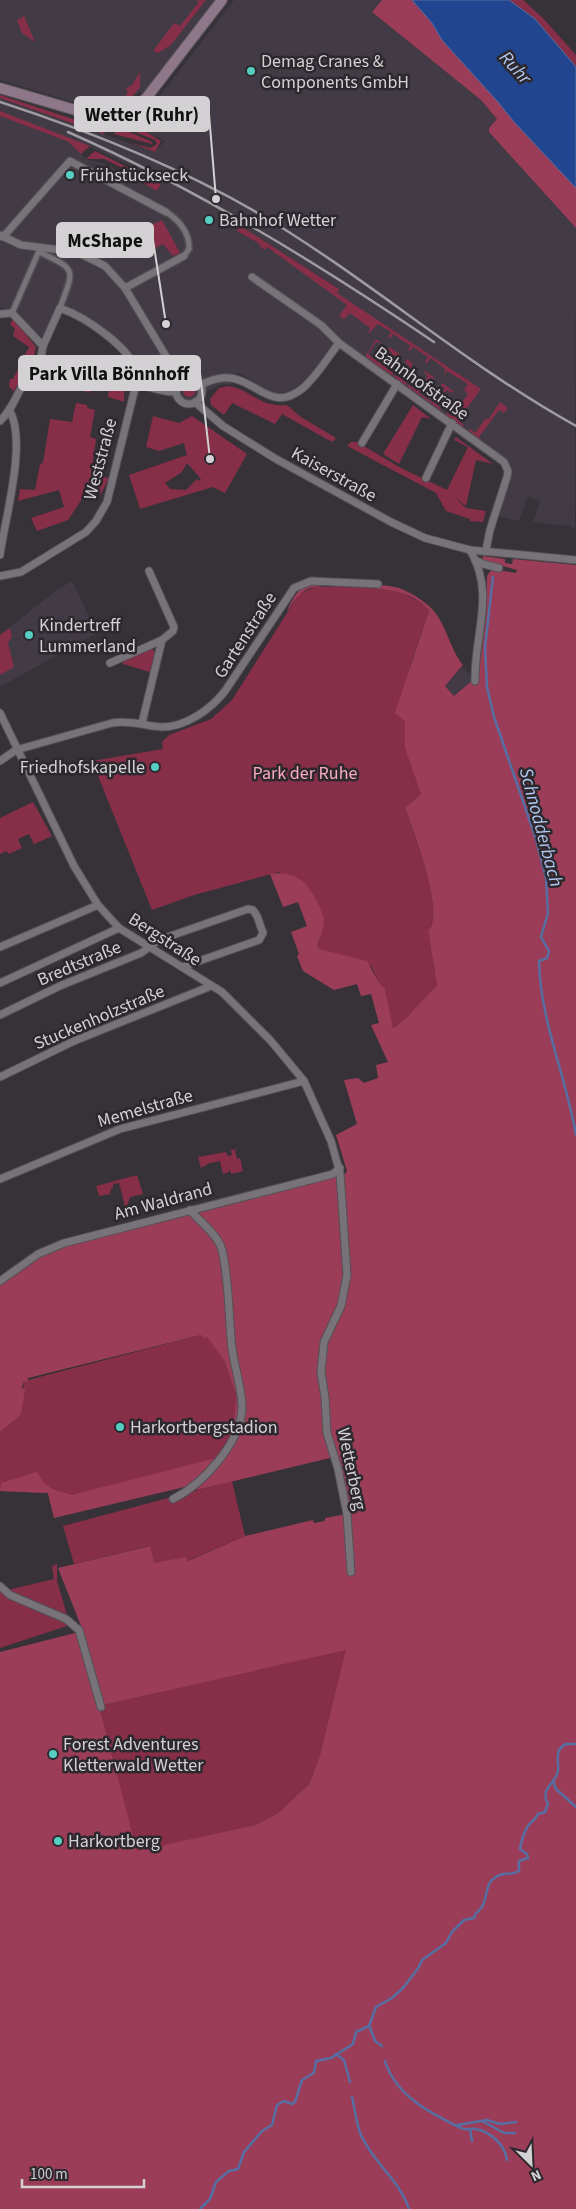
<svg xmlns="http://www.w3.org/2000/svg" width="576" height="2209" font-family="'Source Sans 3',sans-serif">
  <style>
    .built { fill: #423b46; fill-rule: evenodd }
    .green { fill: #872e49; fill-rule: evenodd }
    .forest { fill: #9b3d58; fill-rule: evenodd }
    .water { fill: #21458e; stroke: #566fa3 }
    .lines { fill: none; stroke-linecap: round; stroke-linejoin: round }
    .stream { stroke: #566fa3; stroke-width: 2.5 }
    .pedestrian-casing { stroke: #545155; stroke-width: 8 }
    .minor-casing { stroke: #545155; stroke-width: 9 }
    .secondary-casing { stroke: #545155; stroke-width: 12 }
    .pedestrian { stroke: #777379; stroke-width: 5 }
    .minor { stroke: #777379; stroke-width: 7 }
    .secondary { stroke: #8e7789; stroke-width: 10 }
    .rail { stroke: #9e9ca0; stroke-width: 2.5 }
    .poi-dot { fill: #57cec2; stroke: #2c282e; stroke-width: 2 }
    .labels { text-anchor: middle; stroke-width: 5; stroke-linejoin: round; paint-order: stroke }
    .poi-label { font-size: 18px; fill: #d3d1d4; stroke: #2c282e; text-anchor: start }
    .street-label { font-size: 18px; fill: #d3d1d4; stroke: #2c282e }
    .park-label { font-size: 18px; fill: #faabbd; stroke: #2c282e }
    .water-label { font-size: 19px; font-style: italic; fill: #b1c8f1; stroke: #2c282e }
    .leader { fill: none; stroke: #d3d1d4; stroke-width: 2 }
    .callout-dot { fill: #d3d1d4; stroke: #2c282e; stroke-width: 2 }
    .callout { fill: #d3d1d4; stroke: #d3d1d4; stroke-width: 2 }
    .callout-label { font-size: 19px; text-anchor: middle; font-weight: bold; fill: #111 }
  </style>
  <rect width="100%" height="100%" fill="#363238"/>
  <g class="built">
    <polygon points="0,0 222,0 147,97 140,92 123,104 97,109 0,80"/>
    <path d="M234,0H382L372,12L481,100L498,119L489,128V132L576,228L575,528L570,527V525L566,524L565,526L533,522L540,501L528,497L519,521L498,516L511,470L509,463L339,340L309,377L292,390L282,393H272L238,372L231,384L219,385L206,392L201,408L195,402L190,404L181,401L176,392L137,383V369L106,334L60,308L45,339L33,332L3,307L0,308V116L70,142L86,159L103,163L157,190L161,183L141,174L142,171L97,150L0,111V98L155,152L165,141L128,123L148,111ZM239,226L339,288L336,293L349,302L267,247L265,250L260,244L237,231Z"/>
    <polygon points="72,581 97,633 0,687 0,635 57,590"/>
    <polygon points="463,667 473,680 454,696 445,686"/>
  </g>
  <g class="green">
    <polygon points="196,0 206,0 170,46 156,54 156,51 153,51 174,23 180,26 199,2"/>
    <polygon points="509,0 523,0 543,18 576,55 576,67 535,19"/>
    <polygon points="24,16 35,42 22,33 17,20"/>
    <path d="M140,72V87C130,102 116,108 98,108L111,104L110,102L114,101L116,104L126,99L125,96L128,93L126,88L132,85Z"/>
    <polygon points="0,95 91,125 92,123 116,123 103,134 0,98"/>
    <polygon points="0,111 90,146 81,154 69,142 0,116"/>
    <polygon points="127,124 134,125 161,141 155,152 131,143 150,148 157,144 155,140 130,130 126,125"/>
    <polygon points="120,128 152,142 152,144 114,134"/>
    <polygon points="95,151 137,172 137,175 104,159 86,159"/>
    <polygon points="141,174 161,183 157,191 138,180"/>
    <polygon points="162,220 180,253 173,256 163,244 155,248 148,242 140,246 127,235"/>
    <polygon points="239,225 339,289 337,293 481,389 458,420 464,425 462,427 446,415 447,413 452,416 468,394 464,390 468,384 447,371 444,375 445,369 431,358 427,363 425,362 428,357 413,347 410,351 408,350 411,346 393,334 390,338 388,337 391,332 378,324 368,334 370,328 350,313 344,319 339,316 347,305 267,247 265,250 259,246 260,244 237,231"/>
    <polygon points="13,319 36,347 34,355 14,391 9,387 10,379 13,379 29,347 13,336 15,329 10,324"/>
    <polygon points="376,339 382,344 376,342 368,354 382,365 392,353 387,349 389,347 400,354 399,358 394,355 385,367 394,374 392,376 365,357"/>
    <polygon points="407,359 413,364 402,380 407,383 405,385 394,377 395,375 400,378 409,366 405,362"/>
    <polygon points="52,369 119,385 124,390 124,402 108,397 109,390 46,370"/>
    <polygon points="425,371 436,379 430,378 419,393 434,403 445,389 441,385 442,383 453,391 452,393 447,390 437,405 441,408 440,410 407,386 408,384 417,391 428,376 424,372"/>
    <polygon points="44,375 58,377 93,393 68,388 68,386 51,379 39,377"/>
    <circle cx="189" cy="391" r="6"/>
    <path d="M228,386C251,389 259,408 287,405L301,417L336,438L332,442L282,414L275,424L232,403L224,415L211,405L210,399L219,388Z"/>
    <polygon points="500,402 508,408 504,413 499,410 479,437 484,443 468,431 470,429 475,433 486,418 488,420"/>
    <polygon points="76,403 87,405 87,408 95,410 90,437 96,439 91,475 109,478 101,494 90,487 68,520 37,531 31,518 64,507 59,490 18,501 20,489 35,490 40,464 43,463 50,419 72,422"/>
    <polygon points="413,405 431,419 422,417 399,464 383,454"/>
    <path d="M153,416L179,423L192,416L247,454L225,493L213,487L140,509L129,475L187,455L184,443L159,451L146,447ZM187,463L201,479L199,481L197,479L186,490L170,489L165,483L182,472Z"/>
    <polygon points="456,437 493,464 476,460 466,506 455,497 466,508 486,511 483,522 470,521 470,519 446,511 436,493 347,446 351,442 357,442 401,468 447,490 468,447 454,440"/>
    <path d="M346,586C374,589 410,587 429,611L410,667L405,721L406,748L421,794L405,808C413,832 446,912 428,931L437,985L403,1021L392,1028L385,989L378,981L371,966L319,949L317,945L324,924L279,872L194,895L152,910L92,761L163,749L162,742L169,735L211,719L232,700L299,594L315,587Z"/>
    <polygon points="10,628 12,636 8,643 14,667 0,675 0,635"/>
    <polygon points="151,648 155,652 150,672 123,664 123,660"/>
    <polygon points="33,802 52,836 34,844 29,834 18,839 22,848 9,854 6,851 0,854 0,818"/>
    <polygon points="237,1149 235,1151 237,1159 240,1158 243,1171 231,1174 229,1168 229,1172 223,1174 220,1161 210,1163 201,1168 198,1157 226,1152 228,1156 232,1155 231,1150"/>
    <polygon points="137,1175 143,1194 130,1197 127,1206 125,1206 119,1183 113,1184 113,1188 111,1189 110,1194 99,1196 96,1186"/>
    <polygon points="201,1335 207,1336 225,1362 236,1395 233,1431 216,1459 54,1518 48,1493 0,1491 0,1432 21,1415 24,1381"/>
    <polygon points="232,1481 245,1536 187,1561 186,1557 154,1564 149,1546 74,1564 63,1526"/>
    <polygon points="57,1564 57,1581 70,1625 0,1648 0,1589 8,1590 54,1579 52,1566"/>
    <polygon points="347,1649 320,1755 309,1784 278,1813 255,1825 136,1852 99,1706"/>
  </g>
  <g class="forest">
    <polygon points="382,0 412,0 432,23 442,40 498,102 515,123 576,188 576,228 489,132 489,128 497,119 481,100 372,12"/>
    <path d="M483,556L505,559V563L512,564L513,559L576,565V2209H0V1652L83,1631L58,1568L150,1546L154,1563L186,1557L188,1561L245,1536L313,1520L314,1523L325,1521V1518L347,1514L334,1457L197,1490L193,1485L54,1518L48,1493L0,1491L1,1483L37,1472L43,1482L52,1489L72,1495L216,1458L229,1442L233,1431L236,1395L225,1362L207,1337L204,1338L201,1335L28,1378L27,1382L24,1381L22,1388L25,1389L21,1415L0,1432V1284L39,1257L65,1246L345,1174L347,1171L336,1135L357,1124L344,1080L358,1078L364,1083L378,1078L376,1065L388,1062L371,1025L379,1023L371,994L361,996L357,984L334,990L303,971L297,956L299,954L291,932L307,926L298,902L283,907L270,874C295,870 308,882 318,904C321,910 324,916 324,922C324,930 319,938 317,945L319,949L367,961L378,981L385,989L393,1028L403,1021L437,985L428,931C446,913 413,831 405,808L421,794L405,748V721L395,713L429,611C423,603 414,597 404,594C388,588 322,582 308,589C298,593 293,603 287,612C290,603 296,592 304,586C312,579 387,584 399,588C410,592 420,598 429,606C446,621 449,648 463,665L445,686L454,696L473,680L479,671L486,617L487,576L492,569L516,573L517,570L482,560ZM346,1650L320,1755L309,1784L278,1813L255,1825L137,1851L99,1706Z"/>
  </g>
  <polygon class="water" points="412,0 509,0 535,19 576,67 576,188 515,123 498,102 442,40 432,23"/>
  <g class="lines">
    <g class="stream">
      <path d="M493,577L485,647L487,687L494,717L535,836L546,878L548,913L541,937L549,951L547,958L539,961C540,1020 566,1076 576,1135"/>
      <polyline points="553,1781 556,1789 576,1807"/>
      <polyline points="369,2025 375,2041 382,2046"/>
      <polyline points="336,2054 344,2060 350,2082"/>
      <path d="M385,2061C396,2096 430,2113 461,2128C466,2131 471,2128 476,2129C491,2132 505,2145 507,2160"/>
      <path d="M352,2097C355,2109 356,2123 361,2135C373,2162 400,2181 409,2209"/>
      <polyline points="482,2121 504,2133 515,2133"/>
      <polyline points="457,2125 487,2120 500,2124 516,2122"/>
      <polyline points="470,2129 472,2141"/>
      <path d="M200,2209L210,2199L216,2182L229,2171L238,2169L244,2152L262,2131L272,2125L277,2105L284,2101L292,2104L295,2102L302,2080L314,2073L316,2061L331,2058L353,2044L356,2032L369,2026L376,2007L392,1998L403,1988L419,1967L422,1960L446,1943L452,1932L464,1920L474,1918C475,1912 480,1911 483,1905C488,1894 485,1880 500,1875C507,1872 511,1876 519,1871V1861L528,1858L527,1854L520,1849C521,1843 524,1832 528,1826C531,1821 535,1821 538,1814L545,1812L548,1804C539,1788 556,1784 558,1771C559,1764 556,1757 559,1750L565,1744H576"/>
    </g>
    <defs>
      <g id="pedestrian">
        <path d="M166,212C179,220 190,233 189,249L184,256"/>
        <path d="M39,252C78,270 74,269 60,308"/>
        <polyline points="12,313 39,251"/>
      </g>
      <g id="minor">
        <polyline points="0,235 21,245 77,252 105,266 125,288 181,381"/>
        <polyline points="3,237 70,161 166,212"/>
        <polyline points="252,277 321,325 339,343 504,462 508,471 507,477 490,530 486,550"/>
        <polyline points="125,288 184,256"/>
        <polyline points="0,314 12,313 43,346"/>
        <circle cx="189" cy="391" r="13"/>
        <path d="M201,385C251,357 263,421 303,388C317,376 328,357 339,343"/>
        <polyline points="195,402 223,426 276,459 391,522 425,538 470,550 576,560"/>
        <path d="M0,421C17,405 22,378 35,366C56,346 147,394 176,392"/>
        <polyline points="362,443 397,384"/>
        <polyline points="426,478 452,423"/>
        <path d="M470,550C496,593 474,635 475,681"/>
        <path d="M0,555C5,518 27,443 10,411"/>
        <polyline points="475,560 483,564 499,568"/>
        <path d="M0,576L21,572L86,532L96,521L107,502L138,376C133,348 85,317 60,308L43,346L40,363"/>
        <polyline points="110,663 162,640"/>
        <polyline points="0,713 74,866 98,905 119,928 222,992 271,1041 304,1081 331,1141 340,1173 347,1275 341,1306 324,1342 321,1372 325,1398 327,1433 338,1469 347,1514 351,1572"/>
        <polyline points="142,723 162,640 173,631 174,627 149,571"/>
        <path d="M0,761L16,750L112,723C130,720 145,726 162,727C186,727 211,709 225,691L294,588L311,581L378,584"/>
        <polyline points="0,947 98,905"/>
        <polyline points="0,983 119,928"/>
        <polyline points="0,1015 62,985 141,953 159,940 248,909 253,910 257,916 263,933 259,940 182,967"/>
        <polyline points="0,1077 74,1041 211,986"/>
        <polyline points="0,1179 120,1129 304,1081"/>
        <polyline points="0,1281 38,1254 64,1243 333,1174 340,1168"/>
        <path d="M173,1499C203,1484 243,1441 242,1405C241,1382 232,1361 231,1338C229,1316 228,1267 221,1247C216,1233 199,1221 190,1210"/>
        <polyline points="0,1586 10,1595 66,1619 79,1630 101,1707"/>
      </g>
      <path id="secondary" d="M0,88L89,114C113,117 130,116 147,97L222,0"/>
    </defs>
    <use href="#pedestrian" class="pedestrian-casing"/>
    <use href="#minor" class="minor-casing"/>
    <use href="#secondary" class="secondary-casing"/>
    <use href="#pedestrian" class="pedestrian"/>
    <use href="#minor" class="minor"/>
    <use href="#secondary" class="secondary"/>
    <g class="rail">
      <path d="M0,102C89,131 175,165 256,212C367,277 464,364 576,426"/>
      <path d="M68,132C197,189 317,263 434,342"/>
    </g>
  </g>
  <g class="poi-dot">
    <circle cx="251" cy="71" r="5"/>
    <circle cx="70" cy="175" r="5"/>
    <circle cx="209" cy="220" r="5"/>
    <circle cx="29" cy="635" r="5"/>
    <circle cx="155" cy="767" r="5"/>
    <circle cx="120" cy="1427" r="5"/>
    <circle cx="53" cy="1754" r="5"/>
    <circle cx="58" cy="1841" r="5"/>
  </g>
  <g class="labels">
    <g class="poi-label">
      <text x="261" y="67">Demag Cranes &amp;<tspan x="261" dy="21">Components GmbH</tspan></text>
      <text x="80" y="181">Frühstückseck</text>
      <text x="219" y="226">Bahnhof Wetter</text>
      <text x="39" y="631">Kindertreff<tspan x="39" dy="21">Lummerland</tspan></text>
      <text x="145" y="773" text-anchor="end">Friedhofskapelle</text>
      <text x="130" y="1433">Harkortbergstadion</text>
      <text x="63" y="1750">Forest Adventures<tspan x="63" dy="21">Kletterwald Wetter</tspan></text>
      <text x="68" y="1847">Harkortberg</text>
    </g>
    <g class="street-label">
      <text transform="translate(422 383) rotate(36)" y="6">Bahnhofstraße</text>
      <text transform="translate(100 459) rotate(-75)" y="6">Weststraße</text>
      <text transform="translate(334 474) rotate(29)" y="6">Kaiserstraße</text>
      <text transform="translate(245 635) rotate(-57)" y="6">Gartenstraße</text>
      <text transform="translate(165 939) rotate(33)" y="6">Bergstraße</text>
      <text transform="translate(79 963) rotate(-23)" y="6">Bredtstraße</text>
      <text transform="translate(99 1017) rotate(-23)" y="6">Stuckenholzstraße</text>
      <text transform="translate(145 1108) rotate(-16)" y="6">Memelstraße</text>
      <text transform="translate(163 1201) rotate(-15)" y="6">Am Waldrand</text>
      <text transform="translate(352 1469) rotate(78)" y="6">Wetterberg</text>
    </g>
    <g class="park-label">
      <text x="305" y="779">Park der Ruhe</text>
    </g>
    <g class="water-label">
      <text transform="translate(516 67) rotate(48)" y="7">Ruhr</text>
      <text transform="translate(542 827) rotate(75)" y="7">Schnodderbach</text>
    </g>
  </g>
  <path class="leader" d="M216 199L209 114M166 324L153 240M210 459L200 373"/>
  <g class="callout-dot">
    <circle cx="216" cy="199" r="5"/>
    <circle cx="166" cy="324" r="5"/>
    <circle cx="210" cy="459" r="5"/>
  </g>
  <g class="callout">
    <rect x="75" y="97" width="134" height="34" rx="5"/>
    <rect x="57" y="223" width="96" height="34" rx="5"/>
    <rect x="19" y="356" width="181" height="34" rx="5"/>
  </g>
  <g class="callout-label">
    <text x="142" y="121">Wetter (Ruhr)</text>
    <text x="105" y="247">McShape</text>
    <text x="109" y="380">Park Villa Bönnhoff</text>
  </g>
  <g transform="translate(531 2164) rotate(156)" stroke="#2c282e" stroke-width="4" paint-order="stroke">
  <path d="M0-4L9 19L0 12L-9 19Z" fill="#d3d1d4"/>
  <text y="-8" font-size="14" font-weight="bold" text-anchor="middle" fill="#d3d1d4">N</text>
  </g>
  <path d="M22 2179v8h122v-8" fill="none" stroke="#d3d1d4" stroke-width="2.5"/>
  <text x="30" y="2179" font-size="15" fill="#d3d1d4" stroke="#2c282e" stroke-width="4" paint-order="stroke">100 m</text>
</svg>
